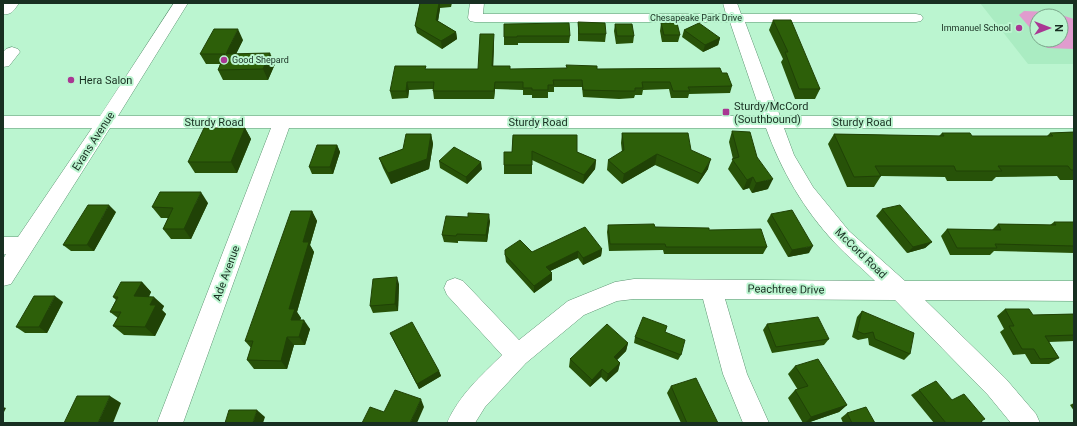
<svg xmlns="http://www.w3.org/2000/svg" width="1077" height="426" font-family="Roboto,sans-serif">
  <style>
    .built { fill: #aaecc2; fill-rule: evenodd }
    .green { fill: #e09cce }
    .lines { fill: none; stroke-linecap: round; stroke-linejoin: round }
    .minor-casing { stroke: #5e9573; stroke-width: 1 }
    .minor { fill: #fff; fill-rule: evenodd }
    .wall { fill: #275208 }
    .shaded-wall { fill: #204206 }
    .building { fill: #2d5f09; stroke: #204206 }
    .poi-dot { fill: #a93793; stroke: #bbf5d0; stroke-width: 1.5 }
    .labels { text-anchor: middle; stroke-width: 4; stroke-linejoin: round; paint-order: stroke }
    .far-street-label { font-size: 9px; fill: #182f21; stroke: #bbf5d0 }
    .far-poi-label { font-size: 9px; fill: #182f21; stroke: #bbf5d0; text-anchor: end }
    .poi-label { font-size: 11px; fill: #182f21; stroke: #bbf5d0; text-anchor: start }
    .street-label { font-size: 11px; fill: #182f21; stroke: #bbf5d0 }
  </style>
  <rect width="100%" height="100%" fill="#bbf5d0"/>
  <path class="built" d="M980,3H1074V64H1028ZM1037,16H1061V40H1037Z"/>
  <polygon class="green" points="1024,11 1052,12 1074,19 1074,49 1047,48 1041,40 1061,40 1061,16 1037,16 1037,36 1019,15"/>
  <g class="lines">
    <defs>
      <g id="minor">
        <path d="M4,3H19C15,9 11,16 3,14Z"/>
        <path d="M174,3H188L118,116H762L730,22H475L470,21L468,18L470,3H484L483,14H726L723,3H737L741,14H916L921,15L923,18L921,21L916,22H745L780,116H1074V128H784L794,155L813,187L849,231L905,281H1074V301L925,300L1006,379L1036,414L1040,423H1011L988,395L895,300L725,299L747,374L769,423H743L723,374L703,299H634L617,301L584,315L526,363L485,407L475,423H447C459,395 481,376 502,355L447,295L444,288L447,281L455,278L463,281L519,340L568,301L615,282L634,279L875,281C862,268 847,256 835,243C804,210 781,170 766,128H289L183,423H157L271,128H110L11,284L3,286V259L6,254L3,255V237H18L92,128H3V116H100Z"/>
        <polygon points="12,47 18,49 20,52 9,66 3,67 3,52 6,49"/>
      </g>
    </defs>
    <use href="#minor" class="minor-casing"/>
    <use href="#minor" class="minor"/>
  </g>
  <g class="wall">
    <polygon points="420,3 452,3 451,7 440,8 438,21 456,32 457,39 442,49 417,33 415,26"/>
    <polygon points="773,20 820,89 815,99 795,99 781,62 783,59 769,30"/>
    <polygon points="578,22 606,34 605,42 578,41"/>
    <polygon points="661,23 680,35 678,42 662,42 660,31"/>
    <polygon points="504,24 570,36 569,43 518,43 518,45 504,45"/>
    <polygon points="615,24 634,36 633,43 616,44 614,31"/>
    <polygon points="684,30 720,38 718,45 703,52 682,37"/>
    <polygon points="243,40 236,54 275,64 268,80 223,80 218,70 220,64 206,64 200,54"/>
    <polygon points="494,41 493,66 510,69 597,69 722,73 732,86 730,93 689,94 688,98 671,98 669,89 643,90 642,95 635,95 634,98 619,99 583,97 582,87 554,87 554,92 548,92 548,98 532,98 532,95 523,95 523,90 495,89 494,99 434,99 433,91 433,89 409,90 408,98 392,99 390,91 426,69 478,69"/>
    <polygon points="245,128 251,139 237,173 195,173 188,162"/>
    <polygon points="732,131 757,157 768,189 752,193 749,188 743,190 728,169 733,159 729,142"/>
    <polygon points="1074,132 1074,180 1060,180 1057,176 996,177 992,181 947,181 945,177 881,176 874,187 847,187 828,144 834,134 939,136 942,133 972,136 1047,136 1050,133"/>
    <polygon points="622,133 691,150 708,169 698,184 655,165 622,184 607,170 608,160 622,152 621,143"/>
    <polygon points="431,134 433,144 429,169 391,184 383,168 379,158 403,149"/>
    <polygon points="513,135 577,152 596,160 595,169 583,184 532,160 532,174 504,174 504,165 512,152"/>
    <polygon points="337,145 340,152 333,174 312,174 309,167"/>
    <polygon points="439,161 482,169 467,184 440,168"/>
    <polygon points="208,203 191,239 171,239 163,229 168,218 161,218 152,207"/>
    <polygon points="882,209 932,242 925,248 907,253 876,216"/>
    <polygon points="312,211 317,221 310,245 314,252 297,312 301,318 300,320 310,329 305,345 294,345 287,369 254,369 247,360 251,348 245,341"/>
    <polygon points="116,212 94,251 71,251 63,245"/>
    <polygon points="771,214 809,253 788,257 767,221"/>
    <polygon points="490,221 487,242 458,241 458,243 444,242 442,235"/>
    <polygon points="1054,222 1074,222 1074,253 994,251 990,255 950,255 941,236 947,229 992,230 998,224 1050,225"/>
    <polygon points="608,225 655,227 709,230 767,247 763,254 664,254 663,250 609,251 607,232"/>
    <polygon points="602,249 601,256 583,265 578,258 550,271 552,280 534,293 506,262 505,255 532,252"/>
    <polygon points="142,282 151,292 149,297 164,306 162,310 166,314 155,336 124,335 113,326 118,318 110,312 116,300 113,297"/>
    <polygon points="399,284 398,311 373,313 370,306"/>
    <polygon points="63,302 47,333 25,333 16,327"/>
    <polygon points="1005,309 1033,315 1074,314 1074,341 1049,342 1059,358 1049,364 1031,364 1025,354 1013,355 1000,332 1004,329 997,316"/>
    <polygon points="862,311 910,354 904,360 869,345 868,338 858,340 852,337 857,317"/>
    <polygon points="767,324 829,339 824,345 772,353 763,330"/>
    <polygon points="665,332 681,355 678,360 634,343 635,337"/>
    <polygon points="390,333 439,371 441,376 419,389"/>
    <polygon points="628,343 626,351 617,360 620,363 618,371 606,382 601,377 590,387 569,367 570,359"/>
    <polygon points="795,366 847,405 839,412 807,423 803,423 788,398 795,390 798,390 788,374"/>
    <polygon points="671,386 718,423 681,423 667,393"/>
    <polygon points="919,390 952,400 982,421 983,423 934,423 911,395"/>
    <polygon points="1074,403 1074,411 1070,405"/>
    <polygon points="847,413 875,423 843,423 841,418"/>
  </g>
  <g class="shaded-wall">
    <polygon points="439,3 440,3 440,9 437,27 436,20"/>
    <polygon points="238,29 243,40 231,64 226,54"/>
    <polygon points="456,32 457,39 442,49 441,41"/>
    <polygon points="494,34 494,41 493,73 492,66"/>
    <polygon points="720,38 718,45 703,52 705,45"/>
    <polygon points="270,53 275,64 268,80 263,69"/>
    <polygon points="407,82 409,90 408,98 406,91"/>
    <polygon points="495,82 495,89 494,99 494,91"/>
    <polygon points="245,128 251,139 237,173 231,162"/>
    <polygon points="431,134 433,144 429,169 391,184 388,173"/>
    <polygon points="337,145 340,152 333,174 330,167"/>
    <polygon points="657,154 655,165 622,184 624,174"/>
    <polygon points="711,159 708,169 698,184 702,174"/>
    <polygon points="596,160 595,169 583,184 584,175"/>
    <polygon points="481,162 482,169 467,184 466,177"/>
    <polygon points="753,177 749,188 743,190 747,180"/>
    <polygon points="773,179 768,189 752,193 756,183"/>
    <polygon points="201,192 208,203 191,239 184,229"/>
    <polygon points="109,205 116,212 94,251 87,245"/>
    <polygon points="312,211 317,221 310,245 314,252 297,312 301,318 297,328 291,320 289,309 303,242"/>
    <polygon points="489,214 490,221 487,242 486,235"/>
    <polygon points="932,242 925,248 907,253 913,247"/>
    <polygon points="813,246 809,253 788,257 792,250"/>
    <polygon points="602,249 601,256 583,265 583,258"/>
    <polygon points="578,251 578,258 546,273 546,267"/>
    <polygon points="552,273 552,280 534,293 534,286"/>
    <polygon points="397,277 399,284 398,311 395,304"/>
    <polygon points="142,282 151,292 144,305 134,296"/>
    <polygon points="55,296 63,302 47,333 39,327"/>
    <polygon points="154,297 164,306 162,310 166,314 155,336 145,327 150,305"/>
    <polygon points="304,320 310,329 305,345 299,337"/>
    <polygon points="287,337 294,345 287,369 281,361"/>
    <polygon points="628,343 626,351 612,365 614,357"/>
    <polygon points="620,363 618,371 606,382 608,374"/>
    <polygon points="602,369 601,377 590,387 592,380"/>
    <polygon points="439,371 441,376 419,389 417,384"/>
    <polygon points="110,396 121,403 113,423 98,423"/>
    <polygon points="421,399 424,407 417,423 410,423"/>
    <polygon points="847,405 839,412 807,423 805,423 811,417"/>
    <polygon points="3,407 6,408 3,414"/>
    <polygon points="257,410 265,417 263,423 253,423"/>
  </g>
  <g class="building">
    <polygon points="420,3 439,3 436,20 456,32 441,41 415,26"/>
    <polygon points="773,20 791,20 820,89 799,89 785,52 788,52"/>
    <polygon points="578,22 605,23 606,34 579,34"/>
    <polygon points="569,23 570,36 517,36 517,37 504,37 504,24"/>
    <polygon points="661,23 677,23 680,35 664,35"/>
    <polygon points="699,23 720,38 705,45 684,30"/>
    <polygon points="615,24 632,24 634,36 617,36"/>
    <polygon points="214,29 238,29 226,54 270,53 263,69 218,70 225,54 200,54"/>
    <polygon points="480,34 494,34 492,66 510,66 510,69 567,68 566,65 597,66 597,69 720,68 722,73 727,73 732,86 688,87 690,91 673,91 670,82 642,82 643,88 635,88 635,91 620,91 583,90 582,80 553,80 554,85 548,85 548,90 532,90 532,88 523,88 523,82 495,82 494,91 433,91 434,82 407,82 406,91 390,91 395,66 426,66 425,69 478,69"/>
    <polygon points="204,128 245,128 231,162 188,162"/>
    <polygon points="732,131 750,132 757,157 773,179 756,183 753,177 747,180 732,159 739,157"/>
    <polygon points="1074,132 1074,170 1071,170 1068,166 998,166 1002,171 956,171 954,166 875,166 881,176 854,177 834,134 944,136 942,133 970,133 972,136 1053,136 1050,133"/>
    <polygon points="622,133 688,133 691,150 711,159 702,174 657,154 624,174 608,160 624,150"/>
    <polygon points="406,134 431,134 427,159 388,173 379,158 403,149"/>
    <polygon points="513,135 577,135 577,152 596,160 584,175 532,151 532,165 504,165 504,152 512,152"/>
    <polygon points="317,145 337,145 330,167 309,167"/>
    <polygon points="454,147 481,162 466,177 439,161"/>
    <polygon points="160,192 201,192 184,229 163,229 173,208 152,207"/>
    <polygon points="88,205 109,205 87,245 63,245"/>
    <polygon points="900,205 932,242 913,247 882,209"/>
    <polygon points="792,210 813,246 792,250 771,214"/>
    <polygon points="291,211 312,211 303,242 309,242 289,309 295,309 291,320 304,320 299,337 287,337 281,361 247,360 253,341 245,341"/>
    <polygon points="468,213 489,214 486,235 457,234 456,236 442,235 446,216 468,217"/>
    <polygon points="1054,222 1074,222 1074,246 995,244 997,248 957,248 947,229 1001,230 998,224 1056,225"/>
    <polygon points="654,224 655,227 709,228 709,230 761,229 767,247 666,247 665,244 610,244 608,225"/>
    <polygon points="585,227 602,249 583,258 578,251 546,267 552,273 534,286 505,255 505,250 520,240 532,252"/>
    <polygon points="397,277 395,304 370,306 373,279"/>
    <polygon points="121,282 142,282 134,296 154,297 150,305 156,305 145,327 113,326 121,312 110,312 118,297 113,297"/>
    <polygon points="34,296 55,296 39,327 16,327"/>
    <polygon points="1005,309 1029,309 1033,315 1074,314 1074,335 1045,336 1059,358 1040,359 1034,349 1022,349 1009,326 1014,326"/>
    <polygon points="862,311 914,333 910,354 875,339 873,332 864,334 857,331"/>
    <polygon points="643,317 667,326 665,332 685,340 681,355 635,337"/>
    <polygon points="818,317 829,339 776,347 767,324"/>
    <polygon points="412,322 439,371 417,384 390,333"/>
    <polygon points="607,324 628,343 614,357 620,363 608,374 602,369 592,380 570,359"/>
    <polygon points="818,359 847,405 811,417 795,390 808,386 795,366"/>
    <polygon points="696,378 718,423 687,423 671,386"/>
    <polygon points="936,381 952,400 964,394 985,419 981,421 983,423 946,423 919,390"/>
    <polygon points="395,390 421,399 410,423 362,423 370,407 384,412"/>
    <polygon points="77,396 110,396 98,423 64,423"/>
    <polygon points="866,407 875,423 852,423 847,413"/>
    <polygon points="229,410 257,410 253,423 225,423"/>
  </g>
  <g class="poi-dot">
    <circle cx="1019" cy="28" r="4"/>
    <circle cx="224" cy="60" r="4"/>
    <circle cx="71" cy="80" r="4"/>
    <rect x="722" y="108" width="8" height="8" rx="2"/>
  </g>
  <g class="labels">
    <g class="far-street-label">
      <text x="696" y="21">Chesapeake Park Drive</text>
    </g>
    <g class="far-poi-label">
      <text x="1011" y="31">Immanuel School</text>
      <text x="232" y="63" text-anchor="start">Good Shepard</text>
    </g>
    <g class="poi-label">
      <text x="79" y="84">Hera Salon</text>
      <text x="734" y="110">Sturdy/McCord<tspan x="734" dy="13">(Southbound)</tspan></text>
    </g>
    <g class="street-label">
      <text x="214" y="126">Sturdy Road</text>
      <text x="538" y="126">Sturdy Road</text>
      <text x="862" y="126">Sturdy Road</text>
      <text transform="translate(93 141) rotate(-57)" y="4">Evans Avenue</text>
      <text transform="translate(861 253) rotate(44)" y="4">McCord Road</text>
      <text transform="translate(226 273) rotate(-70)" y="4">Ade Avenue</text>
      <text transform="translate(786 289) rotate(1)" y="4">Peachtree Drive</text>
    </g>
  </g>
  <rect width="1077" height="426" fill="none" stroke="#182f21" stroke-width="8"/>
  <g transform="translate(1049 28) rotate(90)"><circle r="19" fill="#bbf5d0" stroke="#7aa68a"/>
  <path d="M0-3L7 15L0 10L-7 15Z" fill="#a93793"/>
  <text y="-6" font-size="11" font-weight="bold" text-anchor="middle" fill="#182f21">N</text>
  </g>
</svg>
